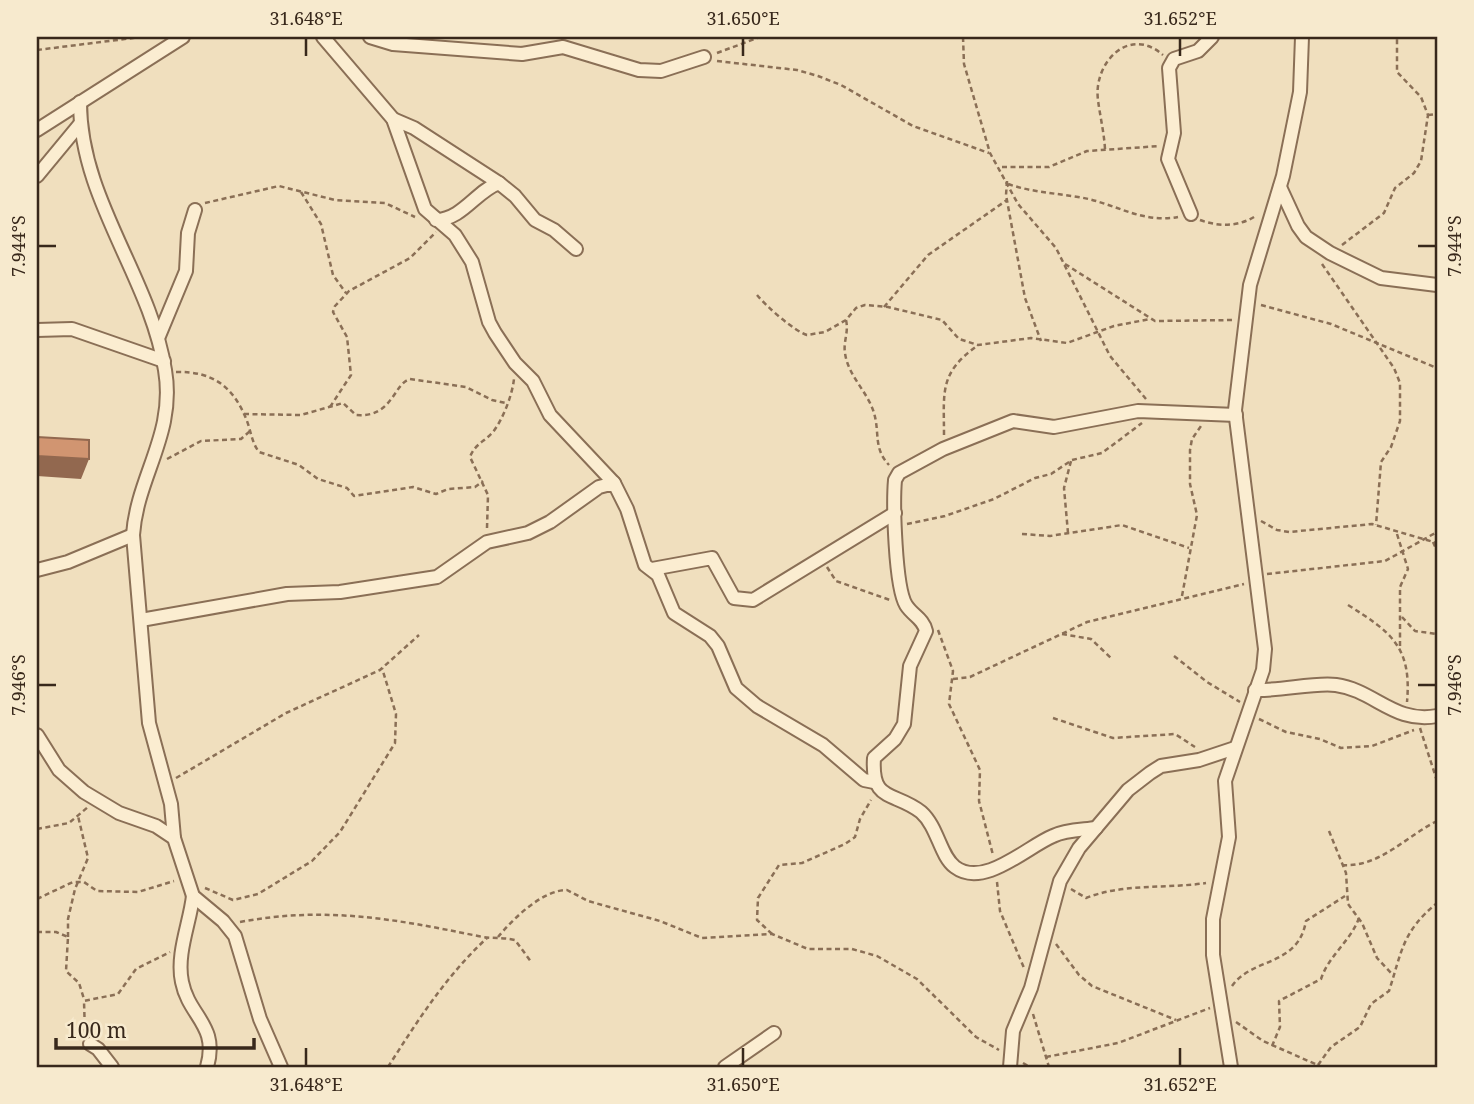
<svg xmlns="http://www.w3.org/2000/svg" width="1474" height="1104" font-family="'Noto Serif',serif">
  <style>
    .lines { fill: none; stroke-linecap: round; stroke-linejoin: round }
    .minor-casing { stroke: #8a6f56; stroke-width: 16 }
    .path { stroke: #8a6f56; stroke-width: 2.5; stroke-dasharray: 5 3.5; stroke-linecap: butt }
    .minor { stroke: #fbedd1; stroke-width: 12 }
    .shaded-wall { fill: #92684f }
    .building { fill: #d19571; stroke: #92684f; stroke-width: 2 }
    .ticks { fill: none; stroke: #38281b; stroke-width: 2.5 }
    .neatline { fill: none; stroke: #38281b; stroke-width: 2.5 }
    .ticks-label { font-size: 18px; text-anchor: middle; fill: #38281b }
  </style>
  <rect width="100%" height="100%" fill="#f0dfbe"/>
  <g class="lines">
    <defs>
      <g id="minor">
        <polyline points="323,37 393,119 425,209 455,235 472,262 489,322 495,333 515,363 533,381 550,415 614,483"/>
        <polyline points="370,37 393,44 522,54 563,47 639,70 661,71 704,57"/>
        <path d="M80,102C80,200 150,276 165,370C176,434 137,476 133,535L149,723L171,804L174,838"/>
        <polyline points="393,119 414,128 499,183"/>
        <polyline points="37,130 183,37"/>
        <polyline points="37,176 80,124"/>
        <polyline points="1280,187 1298,226 1306,237 1330,253 1381,278 1437,285"/>
        <polyline points="1191,214 1168,159 1174,133 1169,68 1174,59 1198,51 1212,37"/>
        <path d="M436,220C463,219 476,191 499,183L515,196L535,220L554,230L576,249"/>
        <polyline points="37,330 72,329 164,361"/>
        <polyline points="159,336 186,271 188,233 195,210"/>
        <polyline points="652,569 712,558 734,598 753,600 895,513"/>
        <polyline points="37,570 68,562 133,535"/>
        <polyline points="141,620 287,594 340,592 437,577 487,542 528,533 550,522 599,487 614,483 627,509 645,565 658,575 674,613 710,636 718,646 736,688 757,706 823,745 864,780 874,782"/>
        <path d="M1255,690C1281,691 1315,682 1336,685C1374,690 1394,724 1437,716"/>
        <polyline points="37,735 59,770 84,792 119,813 156,826 174,838 193,896 223,921 235,936 260,1019 281,1067"/>
        <path d="M1096,828C1082,830 1065,830 1053,836C1028,846 984,889 955,867C940,856 938,827 921,812C894,791 871,803 874,758L895,739L904,724L910,666L926,631C923,618 913,616 906,605C895,587 893,503 895,480L899,473L943,449L1013,421L1054,427L1138,411L1236,415"/>
        <path d="M193,896C190,923 176,954 182,982C189,1017 219,1025 207,1067"/>
        <polyline points="90,1044 98,1049 112,1067"/>
        <polyline points="725,1067 774,1033"/>
        <polyline points="1010,1067 1013,1031 1031,988 1060,881 1079,848 1128,790 1150,773 1161,766 1199,760 1235,748"/>
        <polyline points="1231,1067 1213,955 1213,919 1229,837 1225,781 1263,670 1265,649 1235,410 1250,285 1283,176 1300,92 1302,37"/>
      </g>
    </defs>
    <use href="#minor" class="minor-casing"/>
    <g class="path">
      <polyline points="963,37 964,64 990,153 1018,204 1056,248 1110,356 1146,399"/>
      <polyline points="37,50 141,37"/>
      <polyline points="717,53 760,37"/>
      <polyline points="717,61 797,70 818,76 841,85 913,126 989,153"/>
      <polyline points="1428,115 1437,114"/>
      <path d="M1105,149C1104,132 1100,116 1098,100C1093,63 1129,25 1163,55"/>
      <polyline points="1002,167 1049,167 1087,151 1160,146"/>
      <polyline points="1007,181 1006,195 1025,298 1041,341"/>
      <path d="M1008,184C1031,192 1054,193 1078,197C1113,202 1141,224 1178,217"/>
      <polyline points="301,192 321,224 333,275 346,293"/>
      <polyline points="205,203 279,186 335,200 385,203 415,217"/>
      <path d="M1200,220C1219,227 1240,227 1257,215"/>
      <polyline points="1342,245 1384,213 1395,188 1414,173 1421,161 1428,115 1421,97 1397,72 1397,37"/>
      <polyline points="1065,264 1155,321 1234,320"/>
      <polyline points="1322,264 1394,368 1400,383 1400,421 1391,447 1381,462 1376,525"/>
      <path d="M757,295C766,306 794,331 807,335L825,332L846,320L856,308L865,305L888,307L942,320L959,339L978,345L1031,338L1067,343L1114,326L1150,319"/>
      <polyline points="1261,305 1331,324 1437,368"/>
      <polyline points="884,307 928,255 1007,200"/>
      <path d="M846,320C849,332 843,342 845,353C848,376 868,392 874,413C880,433 873,448 889,465"/>
      <path d="M176,372C213,371 234,387 247,421C251,432 252,443 259,452L299,465L318,479L347,488L354,496L413,487L436,494L448,489L475,487L483,481"/>
      <polyline points="330,407 351,375 347,337 333,312 335,306 349,291 410,258 436,232"/>
      <path d="M244,414L301,415L343,403L356,415C393,418 393,384 410,379L466,387L492,400L506,403"/>
      <path d="M944,435C944,392 939,373 977,346"/>
      <polyline points="167,459 201,441 241,439 250,431"/>
      <polyline points="1261,521 1277,530 1289,532 1372,524 1437,543"/>
      <polyline points="907,524 945,516 994,499 1035,478 1051,474 1072,460 1102,453 1142,423"/>
      <path d="M487,528L488,495L470,457C475,444 484,442 493,432C503,419 512,396 514,379"/>
      <polyline points="1068,533 1064,488 1071,461"/>
      <polyline points="1022,534 1050,536 1122,525 1189,548"/>
      <polyline points="1397,534 1408,569 1400,587 1400,646"/>
      <polyline points="1433,542 1437,551"/>
      <polyline points="827,567 836,581 890,600"/>
      <polyline points="1267,574 1385,561 1437,532"/>
      <polyline points="1182,596 1197,515 1190,484 1190,450 1192,439 1201,426"/>
      <path d="M1348,605C1391,632 1412,647 1407,702"/>
      <polyline points="1402,617 1415,631 1437,634"/>
      <polyline points="938,630 953,671 949,704 980,770 979,801 993,855"/>
      <polyline points="1062,634 1091,639 1112,659"/>
      <polyline points="1174,656 1207,682 1240,702"/>
      <polyline points="953,679 970,677 1087,622 1244,584"/>
      <polyline points="1053,718 1113,738 1175,734 1195,747"/>
      <polyline points="1259,719 1286,732 1320,739 1341,748 1372,746 1414,730"/>
      <polyline points="1420,728 1437,781"/>
      <polyline points="176,778 286,713 380,670 419,635"/>
      <polyline points="37,829 69,823 88,807"/>
      <polyline points="1329,831 1346,873 1348,904 1362,923 1377,958 1393,975"/>
      <path d="M1342,865C1379,868 1405,837 1437,821"/>
      <polyline points="997,882 1000,911 1024,968"/>
      <polyline points="205,888 233,900 258,894 312,861 340,832 395,743 396,714 382,668"/>
      <path d="M1071,889L1086,898C1124,883 1166,889 1206,883"/>
      <polyline points="37,899 73,882 84,882 97,891 138,892 174,881"/>
      <path d="M240,922C325,906 395,919 478,936C490,939 502,937 515,940L532,963"/>
      <polyline points="37,932 56,932 68,937 66,971 79,983 84,999"/>
      <polyline points="772,934 757,920 758,898 779,865 802,863 845,844 855,837 860,819 871,800"/>
      <polyline points="68,937 68,919 75,889 88,858 78,816"/>
      <path d="M498,937C513,919 542,890 567,890L588,901L660,921L702,938L772,934L808,949H852L877,956L917,979L976,1037L999,1050"/>
      <polyline points="1056,944 1079,975 1092,986 1176,1020"/>
      <path d="M1232,986C1252,957 1298,967 1306,921L1345,896"/>
      <polyline points="1033,1014 1049,1067"/>
      <polyline points="1236,1022 1263,1041 1322,1067"/>
      <polyline points="85,1034 84,1001 118,994 136,969 170,952"/>
      <path d="M1272,1046L1280,1027L1279,1001L1321,979C1329,955 1350,942 1359,918"/>
      <polyline points="1046,1057 1118,1043 1210,1008"/>
      <polyline points="1023,1063 1030,1067"/>
      <path d="M1318,1065L1331,1047L1360,1027L1371,1004L1389,991C1402,951 1402,932 1437,903"/>
      <path d="M388,1067C418,1020 446,976 487,938"/>
    </g>
    <use href="#minor" class="minor"/>
  </g>
  <polygon class="shaded-wall" points="37,456 89,459 81,479 37,476"/>
  <polygon class="building" points="37,437 89,440 89,459 37,456"/>
  <path class="ticks" d="M306,38V56M743,38V56M1180,38V56M38,246H56M1418,246H1436M38,685H56M1418,685H1436M306,1048V1066M743,1048V1066M1180,1048V1066"/>
  <rect width="1474" height="1104" fill="none" stroke="#f7eace" stroke-width="77"/>
  <path d="M56 1038v10h198v-10" fill="none" stroke="#38281b" stroke-width="3.5"/>
  <text x="66" y="1038" font-size="21" fill="#38281b" stroke="#f7eace" stroke-width="5" paint-order="stroke">100 m</text>
  <rect x="38" y="38" width="1398" height="1028" class="neatline"/>
  <g class="ticks-label">
    <text x="306" y="25">31.648°E</text>
    <text x="743" y="25">31.650°E</text>
    <text x="1180" y="25">31.652°E</text>
    <text transform="translate(19 246) rotate(-90)" y="6">7.944°S</text>
    <text transform="translate(1455 246) rotate(-90)" y="6">7.944°S</text>
    <text transform="translate(19 685) rotate(-90)" y="6">7.946°S</text>
    <text transform="translate(1455 685) rotate(-90)" y="6">7.946°S</text>
    <text x="306" y="1091">31.648°E</text>
    <text x="743" y="1091">31.650°E</text>
    <text x="1180" y="1091">31.652°E</text>
  </g>
</svg>
